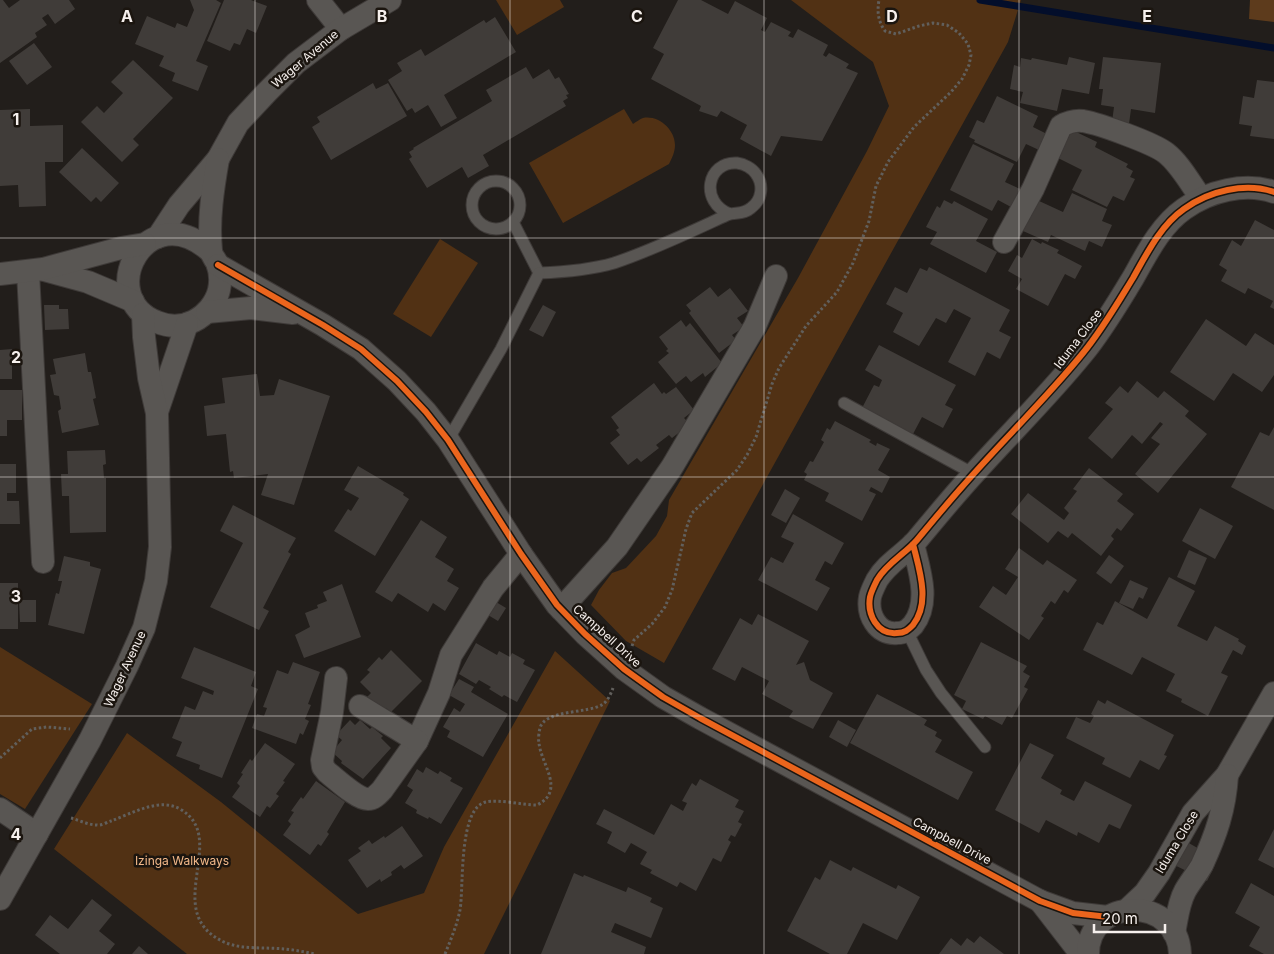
<svg xmlns="http://www.w3.org/2000/svg" width="1274" height="954" font-family="Inter,sans-serif">
  <style>
    .green { fill: #513114 }
    .forest { fill: #5d3b1c }
    .lines { fill: none; stroke-linecap: round; stroke-linejoin: round }
    .stream { stroke: #030e2b; stroke-width: 7 }
    .building { fill: #403c39 }
    .service-casing { stroke: #3e3a38; stroke-width: 13 }
    .minor-casing { stroke: #3e3a38; stroke-width: 24 }
    .path { stroke: #615f5c; stroke-width: 3; stroke-dasharray: 2.5 2.5; stroke-linecap: butt }
    .service { stroke: #595653; stroke-width: 11 }
    .minor { stroke: #595653; stroke-width: 22 }
    .cycleway-casing { stroke: #1b150f; stroke-width: 9 }
    .cycleway { stroke: #eb651d; stroke-width: 6 }
    .grid { fill: none; stroke: #f6f0ed; stroke-width: 1; stroke-opacity: 0.55 }
    .labels { text-anchor: middle; stroke-width: 5; stroke-linejoin: round; paint-order: stroke }
    .street-label { font-size: 12px; fill: #f6f0ed; stroke: #1b150f }
    .park-label { font-size: 12px; fill: #f3b98a; stroke: #1b150f }
    .grid-label { font-size: 16px; text-anchor: middle; font-weight: bold; fill: #f6f0ed; stroke: #1b150f; stroke-width: 5; stroke-linejoin: round; paint-order: stroke }
  </style>
  <rect width="100%" height="100%" fill="#221e1b"/>
  <g class="green">
    <polygon points="496,0 560,0 564,7 517,35"/>
    <polygon points="791,0 1021,0 1008,42 664,663 626,641 591,605 599,590 612,573 626,568 656,536 667,516 669,500 798,278 867,151 889,106 873,62"/>
    <path d="M624,109L633,124C636,122 640,119 643,118C659,115 675,130 675,145C675,152 672,158 669,164L563,223L529,163Z"/>
    <polygon points="440,239 478,263 431,337 393,314"/>
    <polygon points="0,647 92,704 25,809 0,794"/>
    <polygon points="555,651 610,701 484,954 187,954 54,849 127,733 221,802 358,914 424,893 444,847"/>
  </g>
  <polygon class="forest" points="1250,0 1274,0 1274,22 1249,19"/>
  <g class="lines">
    <polyline class="stream" points="980,0 1274,48"/>
  </g>
  <g class="building">
    <polygon points="0,0 3,0 9,8 20,0 69,0 75,9 55,24 48,14 42,18 47,25 35,33 37,37 0,63"/>
    <polygon points="190,0 216,0 221,3 196,61 208,66 198,91 172,81 175,73 159,66 164,56 135,44 147,16 175,28 177,23 187,27 194,10"/>
    <polygon points="224,0 251,0 267,6 256,33 247,29 240,45 234,43 230,51 207,41"/>
    <polygon points="678,0 701,0 728,14 735,1 767,18 761,30 765,32 771,22 791,32 788,36 793,38 798,29 828,45 823,55 826,57 829,53 849,64 846,68 858,73 822,141 781,136 771,156 740,139 747,125 721,111 717,117 699,111 701,106 651,79 664,54 653,48"/>
    <polygon points="495,17 516,52 444,95 457,118 441,127 428,105 415,113 412,108 407,111 388,80 402,71 397,63 421,49 425,56 484,20 486,23"/>
    <polygon points="34,43 52,67 27,85 9,61"/>
    <polygon points="1069,57 1095,63 1089,94 1062,89 1057,111 1020,103 1023,92 1010,89 1014,65 1020,67 1021,58 1031,60 1032,58 1067,65"/>
    <polygon points="1103,57 1161,63 1155,113 1131,109 1129,124 1112,122 1114,107 1101,105 1103,89 1099,89"/>
    <polygon points="133,60 173,98 133,139 139,145 122,162 81,122 97,106 104,113 123,93 111,82"/>
    <polygon points="526,67 533,79 549,69 555,79 559,77 569,94 566,95 568,98 563,101 566,106 483,155 489,166 468,178 462,167 427,188 409,159 412,157 409,152 414,149 413,148 492,101 486,90"/>
    <polygon points="1257,80 1274,82 1274,139 1250,136 1252,126 1239,124 1243,96 1254,98"/>
    <polygon points="373,83 376,89 388,83 407,116 331,160 312,127 320,122 317,117"/>
    <polygon points="997,96 1038,116 1033,127 1047,134 1039,150 1026,144 1017,162 974,142 975,140 969,137 977,120 984,123"/>
    <polygon points="30,109 30,126 63,125 63,162 45,162 46,206 19,207 18,185 0,186 0,110"/>
    <polygon points="1072,130 1097,142 1095,147 1128,164 1126,167 1133,171 1130,177 1135,179 1124,201 1113,196 1107,207 1072,190 1082,170 1058,158"/>
    <polygon points="973,144 1014,164 1005,182 1020,189 1011,207 998,200 992,211 950,190"/>
    <polygon points="82,148 119,183 101,202 96,197 91,202 59,172"/>
    <polygon points="1072,193 1107,209 1102,221 1112,225 1102,247 1089,241 1085,251 1051,235 1048,242 1023,231 1037,200 1063,212"/>
    <polygon points="944,200 952,204 954,201 988,219 976,241 997,252 986,273 930,244 937,232 926,227 937,206 940,208"/>
    <polygon points="1255,220 1274,230 1274,309 1270,307 1273,301 1248,288 1245,294 1221,281 1227,270 1219,265 1232,240 1241,246"/>
    <polygon points="1032,239 1041,244 1042,242 1059,250 1057,253 1082,266 1075,279 1065,274 1048,306 1016,289 1022,279 1008,271 1017,255 1022,258"/>
    <polygon points="929,267 1010,310 999,331 1011,337 1000,359 987,352 975,376 948,362 971,318 954,309 946,323 936,318 919,346 893,332 903,313 886,304 895,287 907,293 920,268 927,271"/>
    <polygon points="710,287 718,297 730,288 748,311 737,318 744,327 732,335 736,340 719,353 689,313 691,311 686,305"/>
    <polygon points="44,305 59,305 59,309 68,309 69,329 45,330"/>
    <polygon points="543,305 556,312 543,337 529,330"/>
    <polygon points="1206,319 1246,346 1255,333 1274,345 1274,375 1262,392 1233,373 1214,401 1170,372"/>
    <polygon points="681,320 686,327 690,323 722,363 705,377 703,373 691,382 686,376 676,384 658,362 669,353 666,351 668,349 659,337"/>
    <polygon points="879,345 956,385 945,405 953,409 943,428 922,417 913,434 862,408 874,385 879,387 882,380 865,370"/>
    <polygon points="12,349 12,379 0,379 0,350"/>
    <polygon points="85,353 88,372 91,372 96,398 93,399 99,425 62,433 58,411 61,409 59,396 54,395 50,375 56,374 53,359"/>
    <polygon points="257,374 260,396 274,395 279,379 330,396 294,505 261,495 268,474 234,478 233,471 230,472 226,434 207,436 204,406 225,403 222,378"/>
    <polygon points="1137,381 1158,398 1164,391 1189,411 1185,416 1207,434 1158,493 1135,474 1160,444 1151,438 1163,424 1160,422 1142,444 1132,435 1112,459 1088,438 1113,409 1105,403 1120,386 1128,393"/>
    <polygon points="654,383 662,394 664,392 666,394 676,387 694,410 684,418 690,424 672,438 669,435 656,445 659,448 641,462 637,458 628,465 610,443 620,435 616,430 619,428 611,417"/>
    <polygon points="0,390 22,390 22,420 7,420 7,436 0,436"/>
    <polygon points="835,421 871,440 869,442 876,446 877,443 890,449 878,470 890,477 882,493 871,487 869,491 876,494 862,521 825,501 829,493 804,480 807,474 804,472 810,461 813,462 824,442 821,440 827,428 830,430"/>
    <polygon points="1274,427 1274,510 1231,487 1260,432 1269,436"/>
    <polygon points="105,450 106,464 103,465 104,478 106,478 106,532 70,533 69,496 62,496 61,474 68,474 67,451"/>
    <polygon points="0,464 16,464 16,493 7,493 7,501 19,501 20,524 0,524"/>
    <polygon points="358,466 404,493 403,495 409,499 375,556 334,531 348,509 351,511 359,498 344,490"/>
    <polygon points="1089,468 1123,494 1117,501 1134,514 1121,531 1117,528 1111,536 1114,539 1101,556 1072,533 1068,538 1058,531 1048,543 1011,514 1028,493 1064,520 1069,513 1064,508 1077,491 1073,489"/>
    <polygon points="785,489 800,498 786,523 771,515"/>
    <polygon points="233,505 296,538 288,552 291,554 263,608 269,611 259,630 210,607 243,543 220,531"/>
    <polygon points="1200,508 1233,526 1215,559 1182,541"/>
    <polygon points="793,514 844,543 832,565 825,561 815,580 830,588 817,611 758,580 771,557 783,563 794,543 781,537"/>
    <polygon points="421,520 447,537 435,557 454,569 447,581 459,588 445,611 433,603 428,612 398,593 392,602 375,592"/>
    <polygon points="1019,548 1043,565 1047,560 1077,580 1068,593 1064,590 1055,604 1051,601 1041,616 1044,618 1029,640 979,607 993,586 1006,595 1018,577 1005,569"/>
    <polygon points="1189,550 1207,558 1195,585 1177,577"/>
    <polygon points="1109,555 1124,566 1111,584 1096,573"/>
    <polygon points="64,556 90,562 90,566 101,569 84,634 48,625 56,593 59,594 62,581 58,581"/>
    <polygon points="1169,577 1195,591 1177,626 1207,641 1215,626 1239,639 1238,641 1246,646 1242,655 1233,650 1221,673 1228,676 1208,716 1181,702 1182,699 1166,691 1175,674 1142,657 1132,675 1083,650 1097,622 1103,625 1115,601 1147,619"/>
    <polygon points="1130,580 1148,588 1143,599 1139,597 1133,609 1119,603"/>
    <rect x="0" y="583" width="18" height="46"/>
    <polygon points="342,584 361,637 304,658 295,635 310,627 305,613 318,608 317,605 327,601 323,592"/>
    <polygon points="19,600 36,600 36,622 20,622"/>
    <polygon points="496,602 506,608 498,621 488,615"/>
    <polygon points="758,614 809,641 796,665 804,662 810,680 833,693 813,729 789,717 793,711 762,694 769,681 742,667 735,681 712,669 740,618 752,625"/>
    <polygon points="981,642 1027,666 1023,672 1030,676 1024,687 1028,689 1012,718 1007,716 1002,725 985,716 983,719 962,709 966,701 954,695"/>
    <polygon points="476,643 497,655 499,651 510,657 512,653 525,660 523,664 535,670 517,702 504,695 502,697 489,689 491,687 479,680 476,684 459,674"/>
    <polygon points="194,647 256,672 251,686 258,689 222,778 199,769 200,765 176,756 182,742 172,738 185,706 195,710 203,691 213,695 214,691 181,678"/>
    <polygon points="391,650 422,681 391,712 386,708 381,712 366,698 371,693 360,682 370,672 367,670 379,657 382,660"/>
    <polygon points="293,662 320,672 308,704 311,705 305,719 309,721 303,735 300,733 296,744 252,728 257,714 264,716 267,708 263,707 277,670 288,674"/>
    <polygon points="459,679 474,687 471,692 508,714 483,757 447,737 450,731 443,727 454,708 460,712 465,704 449,695"/>
    <polygon points="877,694 927,720 924,725 937,732 935,736 942,740 935,752 973,772 958,800 850,743"/>
    <polygon points="1098,700 1105,704 1107,700 1174,735 1164,755 1167,756 1159,770 1140,760 1130,778 1102,764 1105,758 1066,738 1076,717 1090,723 1094,716 1091,714"/>
    <polygon points="350,720 355,725 360,720 370,729 372,727 383,736 381,738 391,748 363,779 341,763 342,761 332,752 342,740 336,735"/>
    <polygon points="838,720 856,730 847,747 829,737"/>
    <polygon points="265,743 295,764 283,781 285,782 276,794 279,796 270,808 267,806 260,817 232,797 240,786 237,783 243,774 241,773 250,759 252,761"/>
    <polygon points="1030,743 1054,755 1041,778 1062,790 1060,794 1074,801 1085,781 1132,805 1120,829 1109,824 1099,843 1078,832 1077,836 1046,820 1039,833 995,810"/>
    <polygon points="426,767 438,774 440,771 452,778 450,781 463,788 441,824 429,817 428,819 416,813 417,810 405,803 413,790 407,786 417,769 423,773"/>
    <polygon points="700,779 739,800 735,807 744,811 738,822 742,824 735,837 731,835 728,840 731,842 721,862 713,858 696,891 680,882 677,887 650,873 652,870 640,864 647,852 631,843 625,853 607,843 612,832 596,824 604,809 654,835 671,804 683,811 687,803 682,801 692,783 696,786"/>
    <polygon points="316,781 345,802 327,832 329,834 321,846 318,844 310,855 283,835 291,824 288,821 294,812 291,811 301,797 303,799"/>
    <polygon points="402,826 423,856 404,869 401,865 391,872 392,875 381,882 380,879 367,888 348,860 361,851 358,848 369,840 372,844 384,836 385,838"/>
    <polygon points="1274,829 1274,868 1258,860"/>
    <polygon points="1187,842 1201,850 1198,856 1215,865 1207,881 1158,857"/>
    <polygon points="830,860 851,871 853,867 896,889 898,885 920,897 897,940 863,923 847,954 830,954 787,931 815,877 820,880"/>
    <polygon points="574,873 583,877 584,875 626,892 628,887 652,898 650,902 663,908 651,938 615,923 611,932 646,947 644,954 541,954"/>
    <polygon points="1251,883 1274,896 1274,954 1264,954 1249,946 1260,927 1235,913"/>
    <polygon points="92,899 112,915 99,931 115,944 107,954 60,954 35,935 50,915 68,929"/>
    <polygon points="980,936 1004,954 939,954 951,938 961,946 967,938 974,943"/>
    <polygon points="139,946 148,954 132,954"/>
  </g>
  <g class="lines">
    <defs>
      <g id="service">
        <circle cx="496" cy="205" r="24"/>
        <polyline points="513,222 539,273"/>
        <path d="M539,273C564,272 590,270 614,263C653,250 690,232 727,215C735,212 743,215 751,208C762,200 764,185 756,174C752,168 744,164 737,163C707,161 699,202 730,214"/>
        <polyline points="844,403 974,474"/>
        <polyline points="448,440 501,349 539,273"/>
        <polyline points="907,631 926,670 941,693 985,747"/>
      </g>
      <g id="minor">
        <polyline points="318,0 341,29"/>
        <polyline points="158,237 179,205 218,159 238,123 267,92 296,63 341,29 390,0"/>
        <path d="M1004,242L1033,189L1061,126C1068,122 1075,120 1083,121C1100,124 1153,143 1166,153C1180,164 1190,183 1201,198"/>
        <path d="M211,252C147,193 93,297 157,322C169,327 182,327 194,321C206,315 216,303 219,290C221,281 220,271 217,263C215,259 211,255 211,250C208,219 213,188 218,159"/>
        <polyline points="218,265 323,325 361,349 397,381 426,412 448,440 521,554 557,605 585,634 624,669 663,697 700,718 1040,901 1073,913 1108,917"/>
        <polyline points="44,270 88,282 133,301"/>
        <polyline points="28,272 43,562"/>
        <polyline points="0,274 43,269 121,248 145,244"/>
        <polyline points="207,312 251,308 293,313"/>
        <polyline points="157,412 187,324"/>
        <path d="M913,544C919,569 931,602 913,625C908,630 905,633 897,633C877,635 867,614 870,597C871,592 875,584 877,580C887,563 905,554 917,540C932,522 946,505 961,488C1001,442 1045,400 1083,353C1102,330 1117,304 1133,278C1147,253 1161,225 1184,209C1209,191 1245,182 1274,192"/>
        <polyline points="561,609 617,547 672,467 755,326 776,276"/>
        <path d="M336,678L332,712L322,760L323,767L327,772C336,779 357,799 368,799C374,799 378,794 382,790L417,741L439,693L451,655L493,588L521,554"/>
        <polyline points="360,706 417,741"/>
        <polyline points="0,809 37,834"/>
        <polyline points="0,899 90,740 127,666 144,628 156,581 160,547 157,413 149,378 144,337 143,314"/>
        <polyline points="1040,901 1081,954"/>
        <polyline points="1128,909 1145,893 1159,873 1193,813 1227,775 1274,693"/>
        <path d="M1174,933C1177,919 1178,904 1185,891C1190,882 1197,874 1202,865C1216,835 1225,809 1227,775"/>
        <path d="M1088,954C1088,896 1178,895 1180,954"/>
      </g>
    </defs>
    <use href="#service" class="service-casing"/>
    <use href="#minor" class="minor-casing"/>
    <g class="path">
      <path d="M632,646L634,640L652,624L665,607L672,590L686,529L692,513L737,470L747,455L756,437L772,384L779,368L806,326L837,292L853,263L869,221L876,186L888,162L914,127L951,92L962,79L969,65L971,55L968,44L959,33L947,25L933,23L919,26L896,34L885,31C878,21 877,12 879,0"/>
      <polyline points="0,758 32,729 47,727 70,729"/>
      <path d="M71,818C79,820 88,825 97,825C101,826 107,822 111,821C131,814 159,797 180,809C231,838 159,912 224,942C242,950 266,947 285,949C295,950 305,952 315,954"/>
      <path d="M445,954C451,939 457,925 460,910C464,887 458,808 486,802C498,799 523,805 537,805C566,791 541,764 539,743C538,739 539,732 540,728C545,709 589,714 603,704C608,701 611,693 613,688"/>
    </g>
    <use href="#service" class="service"/>
    <use href="#minor" class="minor"/>
    <defs>
      <g id="cycleway">
        <polyline points="218,265 323,325 361,349 397,381 426,412 448,440 521,554 557,605 585,634 624,669 663,697 700,718 1040,901 1073,913 1108,917"/>
        <path d="M913,544C919,569 931,602 913,625C908,630 905,633 897,633C877,635 867,614 870,597C871,592 875,584 877,580C887,563 905,554 917,540C932,522 946,505 961,488C1001,442 1045,400 1083,353C1102,330 1117,304 1133,278C1147,253 1161,225 1184,209C1209,191 1245,182 1274,192"/>
      </g>
    </defs>
    <use href="#cycleway" class="cycleway-casing"/>
    <use href="#cycleway" class="cycleway"/>
  </g>
  <path class="grid" d="M255,0V954M510,0V954M764,0V954M1019,0V954M0,238H1274M0,477H1274M0,716H1274"/>
  <g class="labels">
    <g class="street-label">
      <text transform="translate(305 59) rotate(-40)" y="4">Wager Avenue</text>
      <text transform="translate(1078 339) rotate(-53)" y="4">Iduma Close</text>
      <text transform="translate(607 636) rotate(42)" y="4">Campbell Drive</text>
      <text transform="translate(125 669) rotate(-65)" y="4">Wager Avenue</text>
      <text transform="translate(952 841) rotate(28)" y="4">Campbell Drive</text>
      <text transform="translate(1177 842) rotate(-59)" y="4">Iduma Close</text>
    </g>
    <g class="park-label">
      <text x="182" y="865">Izinga Walkways</text>
    </g>
  </g>
  <g class="grid-label">
    <text x="127" y="22">A</text>
    <text x="382" y="22">B</text>
    <text x="637" y="22">C</text>
    <text x="892" y="22">D</text>
    <text x="1147" y="22">E</text>
    <text x="16" y="125">1</text>
    <text x="16" y="363">2</text>
    <text x="16" y="602">3</text>
    <text x="16" y="840">4</text>
  </g>
  <path d="M1094 924v8h71v-8" fill="none" stroke="#f6f0ed" stroke-width="2.5"/>
  <text x="1102" y="924" font-size="15" fill="#f6f0ed" stroke="#1b150f" stroke-width="4" paint-order="stroke">20 m</text>
</svg>
